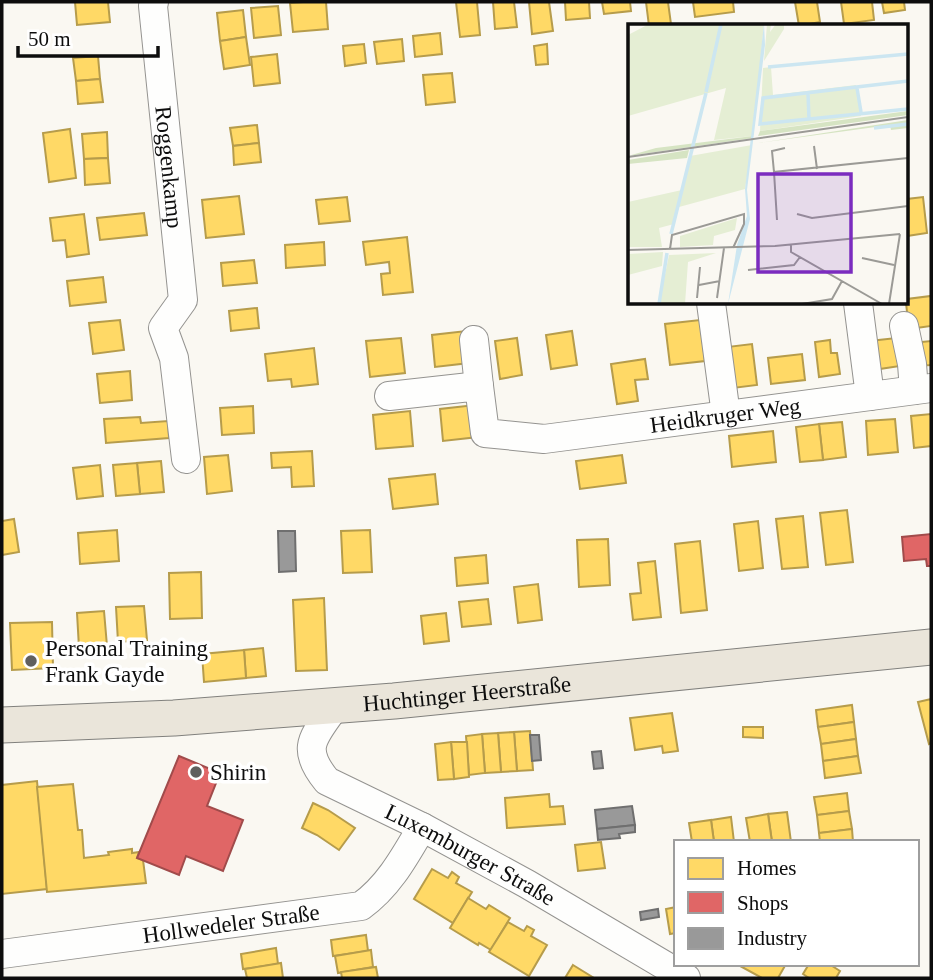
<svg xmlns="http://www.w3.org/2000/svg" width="933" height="980" font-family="'Times New Roman',serif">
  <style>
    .homes { fill: #ffd966; stroke: #b69c4b; stroke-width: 2 }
    .shops { fill: #e06666; stroke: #a14b4b; stroke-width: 2 }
    .industry { fill: #999; stroke: #6f6f6f; stroke-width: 2 }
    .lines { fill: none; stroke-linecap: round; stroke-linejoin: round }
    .minor-casing { stroke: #949390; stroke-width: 30 }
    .major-casing { stroke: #81807d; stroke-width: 37 }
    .minor { stroke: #fefefd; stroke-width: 28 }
    .major { stroke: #eae5da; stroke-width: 35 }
    .poi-dot { fill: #605f5d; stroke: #fff; stroke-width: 2.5 }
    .labels { text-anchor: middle; stroke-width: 7; stroke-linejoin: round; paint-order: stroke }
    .street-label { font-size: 23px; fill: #0d0d0d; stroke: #fff }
    .poi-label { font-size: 23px; fill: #0d0d0d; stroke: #fff; text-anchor: start }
    .inset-river { fill: none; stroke: #cce6f1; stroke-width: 3.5 }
    .inset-road { fill: none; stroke: #9b9a96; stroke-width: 2 }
    .view { fill: #7b2cbf; fill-opacity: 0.15; stroke: #7b2cbf; stroke-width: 3.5 }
    .inset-edge { fill: none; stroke: #0d0d0d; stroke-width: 3.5 }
  </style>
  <rect width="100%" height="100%" fill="#faf8f2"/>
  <g class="homes">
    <polygon points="75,2 108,2 110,22 77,25"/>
    <polygon points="303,2 326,2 328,29 293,32 290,3"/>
    <polygon points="456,2 477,2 480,35 460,37"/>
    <polygon points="493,2 514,2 517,27 495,29"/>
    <polygon points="529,2 549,2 553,31 532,34"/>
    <polygon points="565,2 589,2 590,18 566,20"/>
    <polygon points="602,2 630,2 631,11 604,14"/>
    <polygon points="646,2 668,2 671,24 649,26"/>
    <polygon points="693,2 733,2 734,12 695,17"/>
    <polygon points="795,2 817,2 820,22 799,26"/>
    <polygon points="841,2 872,2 874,20 844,24"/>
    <polygon points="882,2 904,2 905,10 884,13"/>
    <polygon points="278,6 281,35 254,38 251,8"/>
    <polygon points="243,10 246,37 220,41 217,13"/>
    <polygon points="440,33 442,54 415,57 413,36"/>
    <polygon points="246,37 250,65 224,69 220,41"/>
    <polygon points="402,39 404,61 377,64 374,42"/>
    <polygon points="364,44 366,63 345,66 343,46"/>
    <polygon points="547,44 548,64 536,65 534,46"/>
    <polygon points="277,54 280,83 254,86 251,57"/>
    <polygon points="98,56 100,79 76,81 73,58"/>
    <polygon points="452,73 455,102 426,105 423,75"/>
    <polygon points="100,79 103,102 78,104 76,81"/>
    <polygon points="257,125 259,143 233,146 230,128"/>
    <polygon points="70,129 76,178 49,182 43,133"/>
    <polygon points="107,132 108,158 84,159 82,134"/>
    <polygon points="259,143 261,162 234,165 233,146"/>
    <polygon points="108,158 110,183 85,185 84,159"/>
    <polygon points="239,196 244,234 206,238 202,200"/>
    <polygon points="347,197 350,221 319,224 316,200"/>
    <polygon points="923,197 927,233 907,236 907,199"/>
    <polygon points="144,213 147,235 100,240 97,218"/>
    <polygon points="84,214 89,254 67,257 65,240 53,241 50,218"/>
    <polygon points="407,237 413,292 383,295 381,274 390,273 389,262 366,265 363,242"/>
    <polygon points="324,242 325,265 286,268 285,245"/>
    <polygon points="254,260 257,283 223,286 221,263"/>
    <polygon points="103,277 106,302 70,306 67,281"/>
    <polygon points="931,296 931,326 909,329 906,303 907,299"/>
    <polygon points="257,308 259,328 231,331 229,311"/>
    <polygon points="120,320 124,350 93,354 89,323"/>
    <polygon points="700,320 705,361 670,365 665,324"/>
    <polygon points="466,331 469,363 435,367 432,335"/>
    <polygon points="572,331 577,365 551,369 546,335"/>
    <polygon points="401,338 405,373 370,377 366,341"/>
    <polygon points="517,338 522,375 500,379 495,341"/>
    <polygon points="896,338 900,366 873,370 870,341"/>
    <polygon points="830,340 831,353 837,353 840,374 819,377 815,342"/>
    <polygon points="931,341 931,365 914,366 912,343"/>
    <polygon points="752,344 757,385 733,388 727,347"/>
    <polygon points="314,348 318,384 292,387 291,379 268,381 265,354"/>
    <polygon points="802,354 805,380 771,384 768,358"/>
    <polygon points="645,359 648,379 635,380 638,401 617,404 611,364"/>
    <polygon points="130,371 132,400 100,403 97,374"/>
    <polygon points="475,405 478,437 443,441 440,409"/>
    <polygon points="253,406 254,433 222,435 220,408"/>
    <polygon points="410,411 413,446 376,449 373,415"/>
    <polygon points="931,414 931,446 914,448 911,416"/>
    <polygon points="140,417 141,423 168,421 169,438 106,443 104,419"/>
    <polygon points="895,419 898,452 868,455 866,421"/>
    <polygon points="842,422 846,457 823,460 819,424"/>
    <polygon points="819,424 823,460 800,462 796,427"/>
    <polygon points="773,431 776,462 732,467 729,436"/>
    <polygon points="312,451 314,486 292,487 291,467 272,468 271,453"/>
    <polygon points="228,455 232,491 207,494 204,457"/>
    <polygon points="622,455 626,483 580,489 576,461"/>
    <polygon points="161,461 164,492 140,494 137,463"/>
    <polygon points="137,463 140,494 116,496 113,465"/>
    <polygon points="100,465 103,496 77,499 73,468"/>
    <polygon points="435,474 438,504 393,509 389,479"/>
    <polygon points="847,510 853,562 826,565 820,513"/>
    <polygon points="803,516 808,567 782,569 776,519"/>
    <polygon points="14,519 19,552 2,555 2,521"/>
    <polygon points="758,521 763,568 739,571 734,524"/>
    <polygon points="117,530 119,561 80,564 78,533"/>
    <polygon points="370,530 372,572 343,573 341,531"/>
    <polygon points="608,539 610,585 579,587 577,540"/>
    <polygon points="700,541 707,610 681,613 675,544"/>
    <polygon points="486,555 488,583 457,586 455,558"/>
    <polygon points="655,561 661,617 633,620 630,594 641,593 638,563"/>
    <polygon points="201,572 202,618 170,619 169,573"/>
    <polygon points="538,584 542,620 518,623 514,587"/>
    <polygon points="324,598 327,670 296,671 293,600"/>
    <polygon points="488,599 491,624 462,627 459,602"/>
    <polygon points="144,606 147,640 118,642 116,607"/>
    <polygon points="104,611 107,646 79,648 77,613"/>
    <polygon points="446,613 449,641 424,644 421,616"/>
    <polygon points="52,622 53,668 12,670 10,623"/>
    <polygon points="263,648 266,676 246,678 244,650"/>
    <polygon points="244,650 246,678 204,682 202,654"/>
    <polygon points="931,699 931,743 929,744 918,702"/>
    <polygon points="852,705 854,722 818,727 816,710"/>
    <polygon points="672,713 678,751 663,753 662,746 635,750 630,718"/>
    <polygon points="854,722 856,739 821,744 818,727"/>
    <polygon points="743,727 763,727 763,738 743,737"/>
    <polygon points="530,731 533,770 517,771 514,732"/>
    <polygon points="514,732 517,771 501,772 498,733"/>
    <polygon points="498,733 501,772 485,773 482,734"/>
    <polygon points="482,734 485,773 469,775 466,736"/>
    <polygon points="856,739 858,756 823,761 821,744"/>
    <polygon points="451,742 467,742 469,777 454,779"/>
    <polygon points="451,742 454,779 438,780 435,744"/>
    <polygon points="858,756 861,773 825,778 823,761"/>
    <polygon points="37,781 47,889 2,894 2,785"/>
    <polygon points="73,784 78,830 82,830 84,858 109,855 108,852 132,849 132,853 139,852 137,858 143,860 146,883 47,892 37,787"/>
    <polygon points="847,793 849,811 817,815 814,797"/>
    <polygon points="549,794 550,807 563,806 565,824 507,828 505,798"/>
    <polygon points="313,803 328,810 355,828 339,850 317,835 302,828"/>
    <polygon points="849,811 852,829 819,833 817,815"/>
    <polygon points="787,812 791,842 772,842 768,814"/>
    <polygon points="768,814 772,842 750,842 746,818"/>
    <polygon points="731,817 734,842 714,842 711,820"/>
    <polygon points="711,820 714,842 692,842 689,823"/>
    <polygon points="852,829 853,842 820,842 819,833"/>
    <polygon points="601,842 605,868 578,871 575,845"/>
    <polygon points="432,869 448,878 452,872 459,877 456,883 472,892 453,923 414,899"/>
    <polygon points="468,898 486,909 489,905 510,918 491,950 479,943 478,945 450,928"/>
    <polygon points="676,907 676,933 670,934 666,909"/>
    <polygon points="508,922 524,931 527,926 534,930 531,936 547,945 529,976 489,952"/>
    <polygon points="366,935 368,951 333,956 331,940"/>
    <polygon points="276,948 278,964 243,969 241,954"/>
    <polygon points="371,950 373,967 338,973 335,956"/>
    <polygon points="281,963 283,978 247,978 245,969"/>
    <polygon points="742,964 786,964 778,978 762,978 740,966"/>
    <polygon points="809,964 829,964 840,971 836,978 809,978 803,974"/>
    <polygon points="573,965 594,978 565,978"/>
    <polygon points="376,967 378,978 342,978 341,972"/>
  </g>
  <g class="shops">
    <polygon points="931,534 931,566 927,566 926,559 904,561 902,537"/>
    <polygon points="179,756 220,773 207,806 243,820 223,871 186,856 179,875 137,858"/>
  </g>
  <g class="industry">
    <polygon points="278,531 295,531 296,571 279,572"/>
    <polygon points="530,735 539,735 541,760 532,761"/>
    <polygon points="601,751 603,768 594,769 592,752"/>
    <polygon points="632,806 635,825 597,829 595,810"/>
    <polygon points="635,825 635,832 619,834 620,838 598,840 597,829"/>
    <polygon points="658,909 659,917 641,920 640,912"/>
  </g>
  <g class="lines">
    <defs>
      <g id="minor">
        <path id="s1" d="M154,2L153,6L183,300L163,328L174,358L186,459"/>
        <polyline points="711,303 726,415"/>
        <polyline points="858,303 870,396"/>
        <polyline points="904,326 912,364 914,390"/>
        <polyline points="474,340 479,386"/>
        <path id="s2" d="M389,396L479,386L485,433L544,439L931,388"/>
        <path id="s3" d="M336,705C314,737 299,747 327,781L422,827L527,884L686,978"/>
        <path id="s4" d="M2,954L361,906C389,886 405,856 422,827"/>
      </g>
      <g id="major">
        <path id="s5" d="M2,725L174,718L394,701L931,647"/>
      </g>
    </defs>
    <use href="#minor" class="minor-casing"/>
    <use href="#major" class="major-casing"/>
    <use href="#minor" class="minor"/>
    <use href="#major" class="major"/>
  </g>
  <g class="poi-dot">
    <circle cx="31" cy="661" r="7"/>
    <circle cx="196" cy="772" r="7"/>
  </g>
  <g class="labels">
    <g class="street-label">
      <text dy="8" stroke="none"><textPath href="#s1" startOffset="166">Roggenkamp</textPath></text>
      <text dy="8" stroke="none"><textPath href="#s2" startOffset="380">Heidkruger Weg</textPath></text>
      <text dy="8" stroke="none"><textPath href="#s5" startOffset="466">Huchtinger Heerstraße</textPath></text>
      <text dy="8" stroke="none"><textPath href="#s3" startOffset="248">Luxemburger Straße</textPath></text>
      <text dy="8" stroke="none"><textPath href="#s4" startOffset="231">Hollwedeler Straße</textPath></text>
    </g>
    <g class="poi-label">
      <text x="45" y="656">Personal Training<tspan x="45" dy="26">Frank Gayde</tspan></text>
      <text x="210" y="780">Shirin</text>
    </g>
  </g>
  <g transform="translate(628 24)">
    <rect width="280" height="280" fill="#faf8f2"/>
    <path d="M21,0H136L125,112L86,116L98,64L0,92V11ZM139,0H143L142,8L148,0H156V5L136,37ZM143,43L145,71L228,61L233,92L132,107L135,44ZM124,121L117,165L51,183L46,200L31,204L34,223H0V178L54,166L62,132ZM109,194L107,206L86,212L85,221L52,223V212ZM35,228L34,242L0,251V230ZM88,229L60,238L57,280H31L41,231Z" fill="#e5eed4"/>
    <path d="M280,87V91L130,112L132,107ZM280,96V104L263,106L262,101L130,119ZM125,112V114L0,132L28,124ZM61,126L59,134L0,140V136Z" fill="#d6e4c3"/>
    <path d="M136,0L137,21L119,166L122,195L100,280L109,221L119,192L117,165Z" fill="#cce6f1"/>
    <path class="inset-river" d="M140,43L280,30M280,57L135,74L132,100L280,85M229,64L233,88M78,68L93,0M180,69L181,95M246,104L280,100M43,210L78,69M31,280L39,229"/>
    <path class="inset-road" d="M186,122L189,145M0,133L280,93M146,148L144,127L157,124M169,190L184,194L280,182M149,196L146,148L280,134M163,221V228L254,280M42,225L44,211L116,190V200L105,224M0,226L147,222L272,210M234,234L266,241M120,246L166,241L172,233M71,261L92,257M69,274L72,243M89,274L96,224M174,280L204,275L214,257M261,280L272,210"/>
    <path class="view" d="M130,150H223V248H130Z"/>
    <rect width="280" height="280" class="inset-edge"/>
  </g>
  <rect width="933" height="980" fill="none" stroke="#0d0d0d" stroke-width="7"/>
  <rect x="674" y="840" width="245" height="126" fill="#ffffff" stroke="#9e9e9e" stroke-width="2"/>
  <rect x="688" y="858" width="35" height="21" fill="#ffd966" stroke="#9e9e9e" stroke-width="2"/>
  <text x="737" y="875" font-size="21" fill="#0d0d0d">Homes</text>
  <rect x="688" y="892" width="35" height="21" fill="#e06666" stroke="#9e9e9e" stroke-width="2"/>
  <text x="737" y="910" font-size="21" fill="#0d0d0d">Shops</text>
  <rect x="688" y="928" width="35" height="21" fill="#999999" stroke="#9e9e9e" stroke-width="2"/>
  <text x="737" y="945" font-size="21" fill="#0d0d0d">Industry</text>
  <path d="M18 46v10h140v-10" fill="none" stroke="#0d0d0d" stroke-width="3.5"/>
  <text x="28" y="46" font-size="21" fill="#0d0d0d" stroke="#ffffff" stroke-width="5" paint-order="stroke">50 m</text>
</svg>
